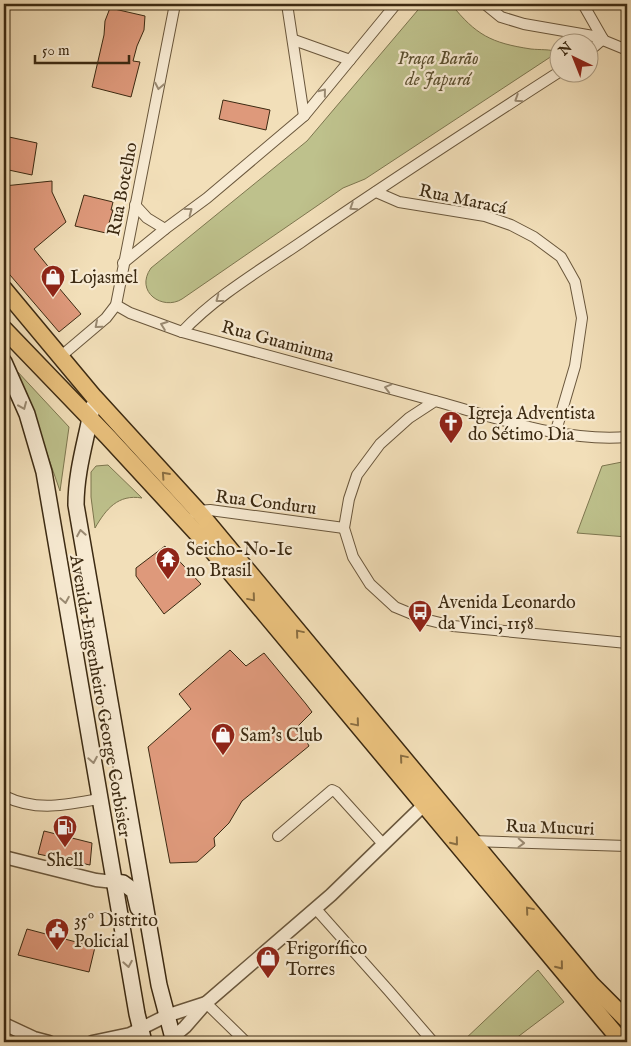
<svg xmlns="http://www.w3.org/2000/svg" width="631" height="1046" font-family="'IM FELL English',serif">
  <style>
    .green { fill: #bec18c; stroke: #7d764f }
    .building { fill: #de997b; stroke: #3c2a12 }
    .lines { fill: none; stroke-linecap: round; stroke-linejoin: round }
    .minor-casing { stroke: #6a573c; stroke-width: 12 }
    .tertiary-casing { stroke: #6a573c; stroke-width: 15 }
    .secondary-casing { stroke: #3c2a12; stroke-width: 18 }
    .primary-casing { stroke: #3c2a12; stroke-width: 19 }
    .minor { stroke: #f7ead2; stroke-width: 10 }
    .tertiary { stroke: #f7ead2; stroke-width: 12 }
    .secondary { stroke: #f7ead2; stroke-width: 15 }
    .primary { stroke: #e9c07c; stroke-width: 16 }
    .oneway { stroke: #9a8a72 }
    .oneway2 { stroke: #8a6e42 }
    .labels { text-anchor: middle; stroke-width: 4.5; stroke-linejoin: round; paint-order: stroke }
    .park-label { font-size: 18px; font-style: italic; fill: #5c5030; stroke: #f7ead2 }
    .street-label { font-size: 18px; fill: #3c2a12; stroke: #f7ead2 }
    .poi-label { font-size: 18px; fill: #3c2a12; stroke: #f7ead2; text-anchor: start }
  </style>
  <rect width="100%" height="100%" fill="#f2dfb9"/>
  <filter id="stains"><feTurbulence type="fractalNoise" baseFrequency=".004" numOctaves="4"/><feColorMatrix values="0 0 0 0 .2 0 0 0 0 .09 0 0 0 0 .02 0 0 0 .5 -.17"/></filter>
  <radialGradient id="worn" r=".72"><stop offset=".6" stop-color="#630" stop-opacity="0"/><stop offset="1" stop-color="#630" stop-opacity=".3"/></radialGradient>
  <g class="green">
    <path d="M423,4H451C476,35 491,43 531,49C540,50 550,49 558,52L365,179L343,188L182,299C163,311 134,292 151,268L307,141Z"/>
    <polygon points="16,370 69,427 60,491 33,413"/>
    <polygon points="627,461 627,537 577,533 602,466"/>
    <path d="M108,465L142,498C118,494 106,509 95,528L91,497V472L96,466Z"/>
    <polygon points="538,970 564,1002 511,1042 462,1042"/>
  </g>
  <g class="building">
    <polygon points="110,8 145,16 144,30 137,46 133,61 140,62 131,97 92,87 104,35 105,21"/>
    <polygon points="223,100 270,110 266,130 219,119"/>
    <polygon points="9,137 37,143 32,175 4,169 4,160"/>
    <polygon points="52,181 52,192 66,222 34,249 60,281 57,283 61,287 59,288 81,314 59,332 4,268 4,186"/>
    <polygon points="84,195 113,202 111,210 113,210 106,233 75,226"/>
    <polygon points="165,546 201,584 164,614 136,576 136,568"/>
    <polygon points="230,650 246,666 264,653 306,704 312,712 298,726 309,746 242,801 229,823 214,838 215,846 197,862 170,863 148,747 191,709 179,694"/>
    <polygon points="44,831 92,843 90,865 38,854"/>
    <polygon points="27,929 95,947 89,972 18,955"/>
  </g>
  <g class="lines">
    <defs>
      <g id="minor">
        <polyline points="287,4 304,116"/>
        <polyline points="485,4 501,17 524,24 593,36 627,50"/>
        <polyline points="583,4 603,39"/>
        <polyline points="294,40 350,60"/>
        <polyline points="588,52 603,39"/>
        <polyline points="376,192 399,202 485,216 511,225 534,237 561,257 575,282 582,318 575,366 555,434"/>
        <polyline points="135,205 147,218 165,229"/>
        <polyline points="123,263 165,229 207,198 304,116 396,4"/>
        <polyline points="116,305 130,313 182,332 435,401"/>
        <path d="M182,332C216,296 259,271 300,243C385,184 472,128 559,72"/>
        <polyline points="60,357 106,318 116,305 175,4"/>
        <path d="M627,437C561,442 498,418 435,401L409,418L380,444L357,475L349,499L344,528L353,557L370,584L395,607L424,619L453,626L627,643"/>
        <polyline points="195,513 198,511 210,510 344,528"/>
        <path d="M4,796C37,812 65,805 99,799"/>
        <polyline points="278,836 332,790 336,792 383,844"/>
        <polyline points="472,841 627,846"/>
        <polyline points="316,909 389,991 433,1042"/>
        <polyline points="206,1003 246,1042"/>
      </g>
      <g id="tertiary">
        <polyline points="4,857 96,880 114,882"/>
        <polyline points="4,1024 34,1038 49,1042"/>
        <polyline points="92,1042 130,1034 166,1016 206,1003"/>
        <polyline points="167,1042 185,1027 206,1003 331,895 429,800"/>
      </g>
      <g id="secondary">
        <polyline points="4,362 27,414 44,472 137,1014 144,1042"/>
        <path d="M92,408C86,441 76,471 76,505L159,985L174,1042"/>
        <polyline points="114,882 123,883 134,891 138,908"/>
      </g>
      <g id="primary">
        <polyline points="4,289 94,397 198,511 592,985 627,1020"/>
        <polyline points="4,329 108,437 205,542 622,1042"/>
      </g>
    </defs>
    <use href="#minor" class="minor-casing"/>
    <use href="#tertiary" class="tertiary-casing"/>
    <use href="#secondary" class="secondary-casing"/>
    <use href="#primary" class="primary-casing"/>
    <use href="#minor" class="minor"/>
    <use href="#tertiary" class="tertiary"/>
    <use href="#secondary" class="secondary"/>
    <use href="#primary" class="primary"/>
  </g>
  <defs><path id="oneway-chevron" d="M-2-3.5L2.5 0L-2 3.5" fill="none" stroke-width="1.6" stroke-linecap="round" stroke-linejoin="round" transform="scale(1.25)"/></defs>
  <g class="oneway">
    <use href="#oneway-chevron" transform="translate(159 86) rotate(101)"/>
    <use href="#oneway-chevron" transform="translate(323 92) rotate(-51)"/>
    <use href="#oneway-chevron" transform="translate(518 99) rotate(147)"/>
    <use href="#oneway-chevron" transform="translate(353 207) rotate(147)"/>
    <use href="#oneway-chevron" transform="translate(189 211) rotate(-37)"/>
    <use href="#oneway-chevron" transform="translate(219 299) rotate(143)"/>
    <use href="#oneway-chevron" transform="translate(98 325) rotate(139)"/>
    <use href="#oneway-chevron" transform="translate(164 325) rotate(-160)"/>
    <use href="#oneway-chevron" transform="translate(388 388) rotate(-165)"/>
    <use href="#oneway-chevron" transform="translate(23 406) rotate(67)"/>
    <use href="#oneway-chevron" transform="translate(81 533) rotate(-100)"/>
    <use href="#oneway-chevron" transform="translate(65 600) rotate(80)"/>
    <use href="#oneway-chevron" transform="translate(93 760) rotate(80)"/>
    <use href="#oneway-chevron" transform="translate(521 843) rotate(2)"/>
    <use href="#oneway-chevron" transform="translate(128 964) rotate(80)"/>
  </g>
  <g class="oneway2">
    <use href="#oneway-chevron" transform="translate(165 475) rotate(-132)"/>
    <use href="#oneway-chevron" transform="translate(252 598) rotate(50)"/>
    <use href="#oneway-chevron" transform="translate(299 633) rotate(-130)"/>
    <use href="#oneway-chevron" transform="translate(356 723) rotate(50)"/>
    <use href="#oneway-chevron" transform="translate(403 758) rotate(-130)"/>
    <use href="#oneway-chevron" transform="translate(455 842) rotate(51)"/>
    <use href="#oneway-chevron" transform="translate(529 910) rotate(-130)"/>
    <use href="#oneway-chevron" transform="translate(560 966) rotate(51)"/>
  </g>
  <defs>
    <symbol id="shop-pin" viewBox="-11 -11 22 30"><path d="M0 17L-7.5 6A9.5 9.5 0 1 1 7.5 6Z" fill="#8f2418" stroke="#f7ead2"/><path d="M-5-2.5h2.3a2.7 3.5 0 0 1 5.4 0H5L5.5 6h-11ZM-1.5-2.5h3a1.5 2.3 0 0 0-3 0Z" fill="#fff"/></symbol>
    <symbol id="church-pin" viewBox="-11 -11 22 30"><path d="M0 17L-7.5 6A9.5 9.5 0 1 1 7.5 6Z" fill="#8f2418" stroke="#f7ead2"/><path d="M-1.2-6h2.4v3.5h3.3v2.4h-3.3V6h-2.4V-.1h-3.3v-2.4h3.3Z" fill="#fff"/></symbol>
    <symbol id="temple-pin" viewBox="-11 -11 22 30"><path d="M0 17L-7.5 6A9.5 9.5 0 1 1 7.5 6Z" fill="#8f2418" stroke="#f7ead2"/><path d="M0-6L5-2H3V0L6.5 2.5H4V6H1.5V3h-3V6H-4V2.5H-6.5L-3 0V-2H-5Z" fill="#fff"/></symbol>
    <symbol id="bus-pin" viewBox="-11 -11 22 30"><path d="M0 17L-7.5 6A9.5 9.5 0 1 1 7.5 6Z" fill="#8f2418" stroke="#f7ead2"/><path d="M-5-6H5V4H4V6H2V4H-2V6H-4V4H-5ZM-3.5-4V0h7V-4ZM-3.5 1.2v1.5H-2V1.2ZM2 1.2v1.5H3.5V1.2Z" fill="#fff"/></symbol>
    <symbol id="fuel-pin" viewBox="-11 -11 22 30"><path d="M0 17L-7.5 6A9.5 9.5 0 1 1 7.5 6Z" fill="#8f2418" stroke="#f7ead2"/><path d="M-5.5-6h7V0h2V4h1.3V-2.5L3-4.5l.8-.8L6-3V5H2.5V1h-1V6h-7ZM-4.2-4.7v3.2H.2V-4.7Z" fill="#fff"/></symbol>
    <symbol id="civic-pin" viewBox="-11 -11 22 30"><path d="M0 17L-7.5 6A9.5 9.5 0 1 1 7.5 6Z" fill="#8f2418" stroke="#f7ead2"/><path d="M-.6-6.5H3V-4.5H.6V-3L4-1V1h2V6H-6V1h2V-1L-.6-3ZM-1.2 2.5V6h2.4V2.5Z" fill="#fff"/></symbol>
  </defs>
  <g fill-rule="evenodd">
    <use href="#shop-pin" x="39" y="263" width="28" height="38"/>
    <use href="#church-pin" x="437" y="409" width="28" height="38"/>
    <use href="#temple-pin" x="154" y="545" width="28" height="38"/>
    <use href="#bus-pin" x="406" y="598" width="28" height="38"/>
    <use href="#shop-pin" x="209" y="721" width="28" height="38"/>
    <use href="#fuel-pin" x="51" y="813" width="28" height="38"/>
    <use href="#civic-pin" x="43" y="916" width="28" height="38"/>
    <use href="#shop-pin" x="254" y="944" width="28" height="38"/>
  </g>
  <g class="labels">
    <g class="park-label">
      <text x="438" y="64">Praça Barão<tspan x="438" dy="21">de Japurá</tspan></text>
    </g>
    <g class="street-label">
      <text transform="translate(122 189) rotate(-79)" y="6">Rua Botelho</text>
      <text transform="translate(463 199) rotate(12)" y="6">Rua Maracá</text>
      <text transform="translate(278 341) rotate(15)" y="6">Rua Guamiuma</text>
      <text transform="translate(266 502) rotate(7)" y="6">Rua Conduru</text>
      <text transform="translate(101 696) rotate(80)" y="6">Avenida Engenheiro George Corbisier</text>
      <text transform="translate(550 827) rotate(2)" y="6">Rua Mucuri</text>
    </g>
    <g class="poi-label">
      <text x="70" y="283">Lojasmel</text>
      <text x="468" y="419">Igreja Adventista<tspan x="468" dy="21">do Sétimo Dia</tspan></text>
      <text x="186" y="555">Seicho-No-Ie<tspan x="186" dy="21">no Brasil</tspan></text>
      <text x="438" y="608">Avenida Leonardo<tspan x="438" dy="21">da Vinci, 1158</tspan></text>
      <text x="240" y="741">Sam's Club</text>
      <text x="65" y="866" text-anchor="middle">Shell</text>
      <text x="74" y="926">35º Distrito<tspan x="74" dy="21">Policial</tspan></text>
      <text x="286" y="954">Frigorífico<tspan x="286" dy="21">Torres</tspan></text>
    </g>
  </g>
  <rect width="631" height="1046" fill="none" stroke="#f2dfb9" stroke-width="20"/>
  <rect x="5" y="5" width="621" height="1036" fill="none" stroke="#3c2a12" stroke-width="2.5"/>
  <rect x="10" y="10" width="611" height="1026" fill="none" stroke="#3c2a12"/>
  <g transform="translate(574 58) rotate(317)"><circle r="24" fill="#f7ead2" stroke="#ac9d85"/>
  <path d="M0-4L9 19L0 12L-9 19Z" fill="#8f2418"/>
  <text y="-8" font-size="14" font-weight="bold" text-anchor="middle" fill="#3c2a12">N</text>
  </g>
  <path d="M35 55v8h94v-8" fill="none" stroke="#3c2a12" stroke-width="2.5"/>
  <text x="42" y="55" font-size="15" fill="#3c2a12" stroke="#f7ead2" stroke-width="4" paint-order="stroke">50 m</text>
  <rect width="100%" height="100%" filter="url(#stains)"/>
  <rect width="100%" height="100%" fill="url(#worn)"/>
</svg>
